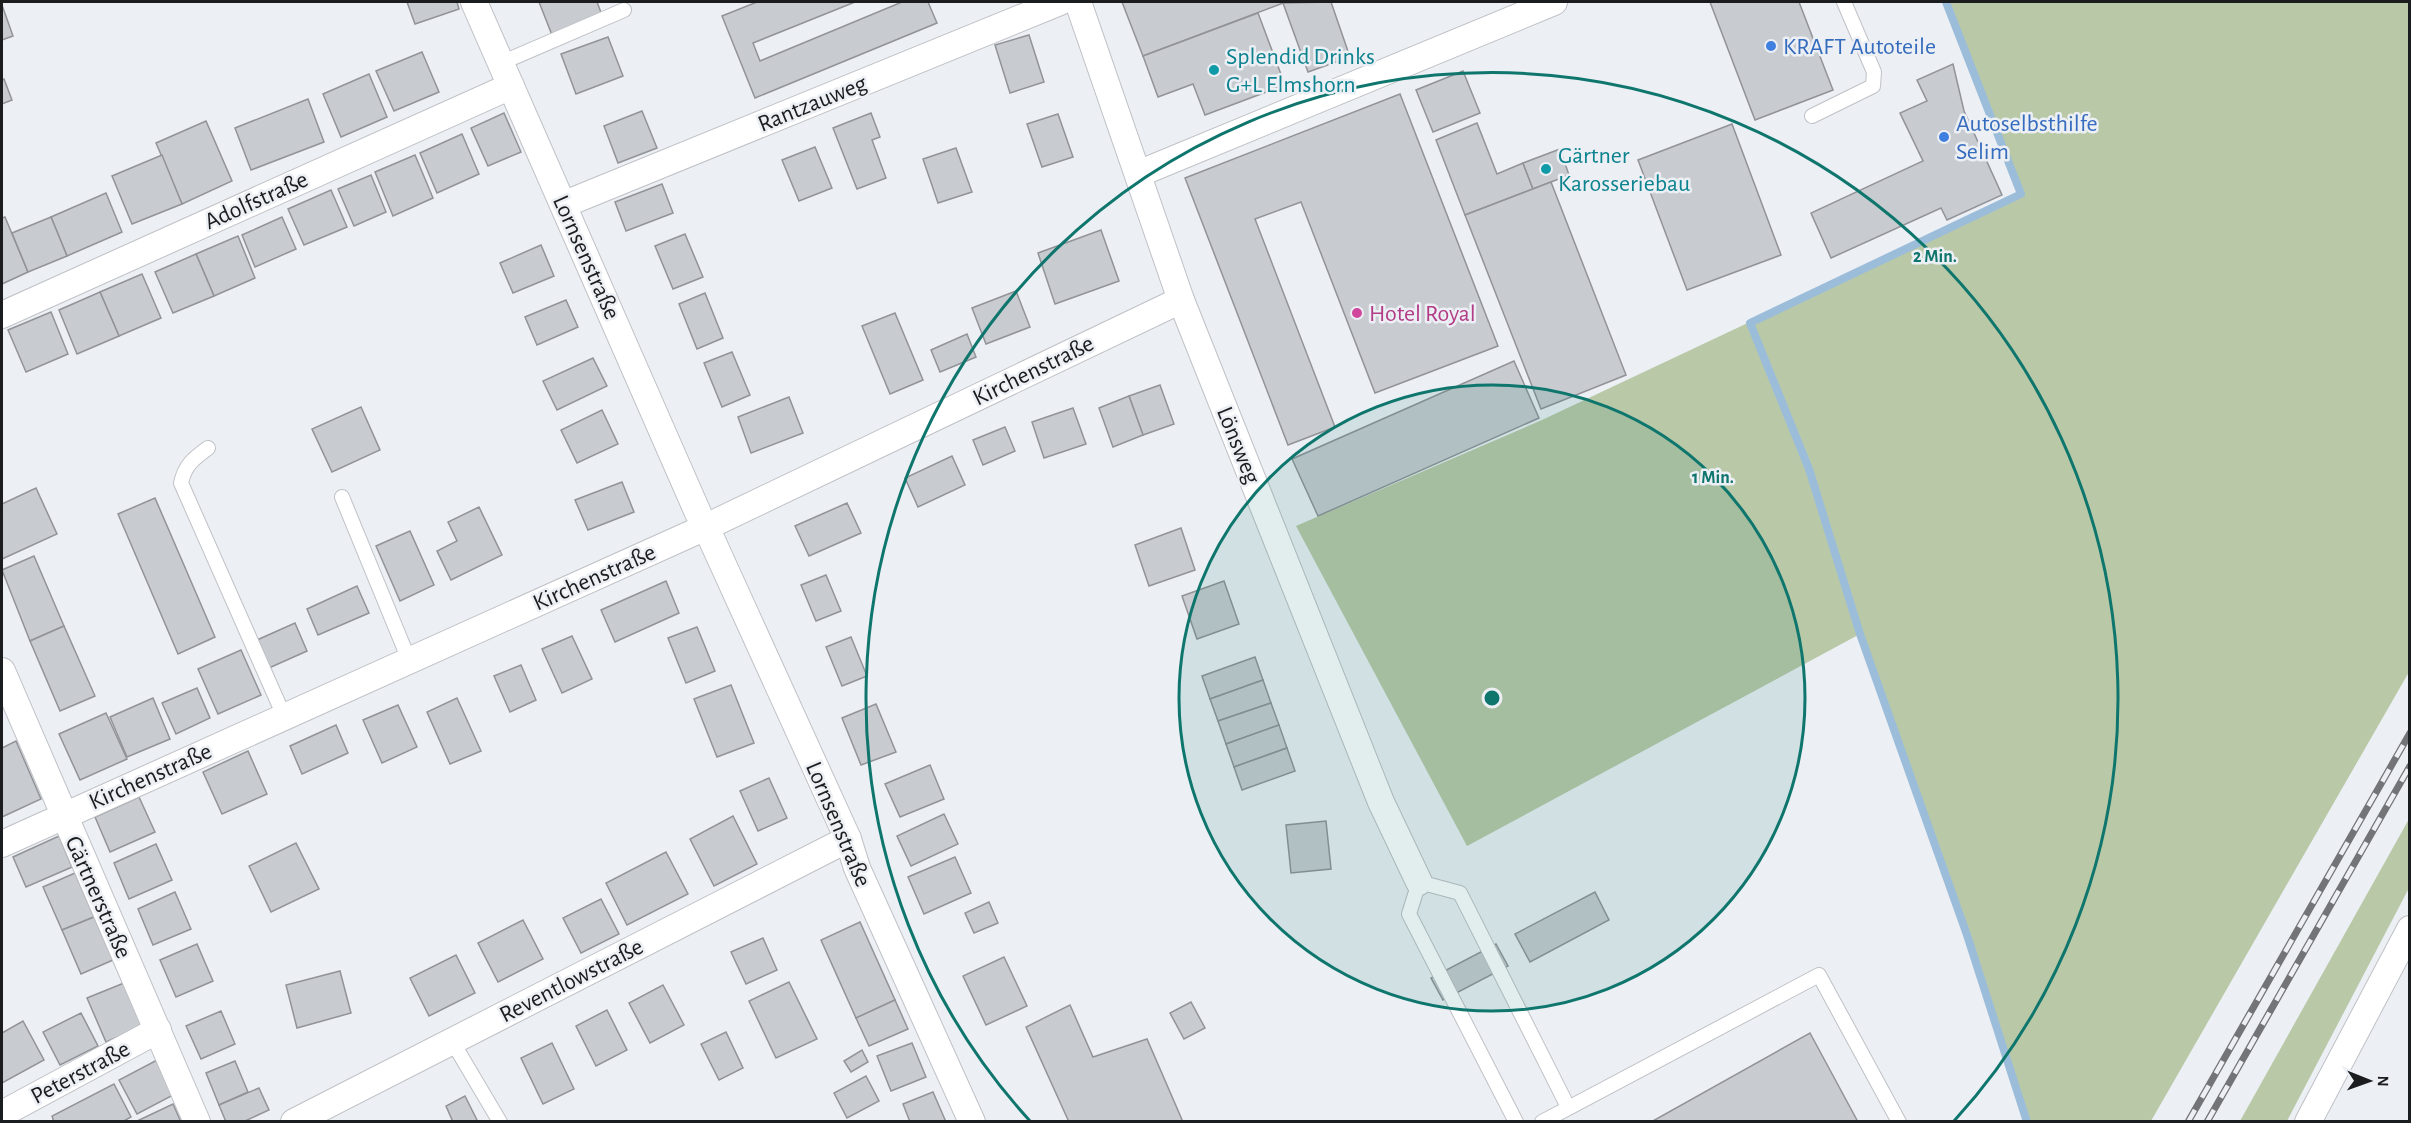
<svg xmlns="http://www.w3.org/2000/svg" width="2411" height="1123" font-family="'Alegreya Sans',sans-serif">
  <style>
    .green { fill: #b9c9a7 }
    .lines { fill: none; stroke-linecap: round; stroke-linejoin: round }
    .stream { stroke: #9cbdda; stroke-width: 8 }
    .building { fill: #c8cbcf; stroke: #919398; stroke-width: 1.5 }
    .lane-casing { stroke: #bfc1c6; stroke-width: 16 }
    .street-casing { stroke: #bfc1c6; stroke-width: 28 }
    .lane { stroke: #fff; stroke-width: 14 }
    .street { stroke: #fff; stroke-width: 26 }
    .rail-casing { stroke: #727477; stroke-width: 7 }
    .rail { stroke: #eceff4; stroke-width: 4.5; stroke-dasharray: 14; stroke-linecap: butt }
    .ring { fill: none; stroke: #0f766e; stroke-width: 3 }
    .shop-dot { fill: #3f7fe0; stroke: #eceff4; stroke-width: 2 }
    .culture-dot { fill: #0f9aa8; stroke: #eceff4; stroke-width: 2 }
    .hotel-dot { fill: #d1479c; stroke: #eceff4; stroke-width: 2 }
    .labels { text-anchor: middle; stroke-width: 5; stroke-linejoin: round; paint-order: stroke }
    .shop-label { font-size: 24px; fill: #366cbe; stroke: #eceff4; text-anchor: start }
    .culture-label { font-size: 24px; fill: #0d838f; stroke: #eceff4; text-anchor: start }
    .street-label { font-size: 24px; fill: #1b1c1e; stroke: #eceff4 }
    .hotel-label { font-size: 24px; fill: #b23c85; stroke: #eceff4; text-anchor: start }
    .centre { fill: #0f766e; stroke: #eceff4; stroke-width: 3 }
    .ring-label { font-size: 18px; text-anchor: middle; font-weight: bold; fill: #0f766e; stroke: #eceff4; stroke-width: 5; stroke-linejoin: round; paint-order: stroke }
  </style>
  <rect width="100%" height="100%" fill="#eceff4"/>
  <g class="green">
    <polygon points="1946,2 2409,2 2409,672 2151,1121 2027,1121 1967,935 1860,634 1467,846 1296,526 1542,420 2021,194"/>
    <polygon points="2409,819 2409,888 2287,1121 2240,1121"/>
  </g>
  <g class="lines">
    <polyline class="stream" points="1946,2 2021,194 1750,323 1809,469 1860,634 1967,935 2027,1122"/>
  </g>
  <g class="building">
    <polygon points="407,2 457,2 459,9 415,24"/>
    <polygon points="539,2 597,2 602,15 552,35"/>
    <polygon points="757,2 855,2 753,43 760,61 902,2 928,2 937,23 755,98 722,16"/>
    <polygon points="1122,2 1286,2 1143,56"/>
    <polygon points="1331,2 1350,57 1308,72 1283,3"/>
    <polygon points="1710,2 1799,2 1833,90 1755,120"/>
    <polygon points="2,5 13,36 2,40"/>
    <polygon points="1258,13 1285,85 1205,115 1193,84 1158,97 1143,56"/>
    <polygon points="1029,35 1044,82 1010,93 995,45"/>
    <polygon points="608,37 623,76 576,94 561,54"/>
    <polygon points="422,52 439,92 394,111 376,71"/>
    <polygon points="1953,64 1964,111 2002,195 1947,220 1941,208 1831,258 1811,213 1923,161 1900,113 1927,101 1917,80"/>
    <polygon points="1463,71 1480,113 1433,132 1416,90"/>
    <polygon points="369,74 387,117 341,137 323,94"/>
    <polygon points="4,79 12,100 2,104 2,80"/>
    <polygon points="1400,94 1498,346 1375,393 1301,202 1255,219 1335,427 1288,445 1185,178"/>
    <polygon points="308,99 324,142 251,170 235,128"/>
    <polygon points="642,111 657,148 618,163 604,126"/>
    <polygon points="504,113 521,152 488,166 471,128"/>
    <polygon points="871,113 880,137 872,140 886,178 857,189 833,128"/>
    <polygon points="1058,114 1073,157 1042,167 1027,124"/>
    <polygon points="206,121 232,181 182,204 156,143"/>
    <polygon points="1477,123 1497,174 1523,163 1533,189 1465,215 1436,140"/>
    <polygon points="1732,124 1781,255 1687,290 1638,160"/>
    <polygon points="462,134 479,174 437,193 420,153"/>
    <polygon points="815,147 832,188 799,201 782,160"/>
    <polygon points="956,148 972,192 938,203 923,159"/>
    <polygon points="1560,149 1569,175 1533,189 1523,163"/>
    <polygon points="162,155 182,204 132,224 112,176"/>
    <polygon points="415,155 433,198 393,216 375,172"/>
    <polygon points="371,175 386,212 354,226 338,189"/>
    <polygon points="1551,182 1626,375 1541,409 1465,215"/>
    <polygon points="662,184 673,213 626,231 615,202"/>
    <polygon points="331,190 347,227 304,245 288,209"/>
    <polygon points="106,193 122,232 67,256 51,217"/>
    <polygon points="5,217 28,272 2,284 2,218"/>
    <polygon points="51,217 67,256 28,272 12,233"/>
    <polygon points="282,217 296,249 255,267 242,235"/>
    <polygon points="1101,230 1119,281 1055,304 1038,253"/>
    <polygon points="685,234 703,277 673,289 655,246"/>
    <polygon points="238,236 255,278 214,296 196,254"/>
    <polygon points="541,245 554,276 513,293 500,263"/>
    <polygon points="196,254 214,296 173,313 155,272"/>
    <polygon points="142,274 161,318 119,336 100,292"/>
    <polygon points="1016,291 1030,327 986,344 972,308"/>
    <polygon points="100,292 119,336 77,354 59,310"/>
    <polygon points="705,293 723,338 697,349 679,304"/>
    <polygon points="566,300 578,327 537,345 525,317"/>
    <polygon points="51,312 68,354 26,372 8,330"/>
    <polygon points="895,313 923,380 890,394 862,326"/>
    <polygon points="967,334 976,357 940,372 931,350"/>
    <polygon points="732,352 750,395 722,407 704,363"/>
    <polygon points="593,358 607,386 557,410 543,381"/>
    <polygon points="1514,361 1539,418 1318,516 1292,459"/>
    <polygon points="1160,385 1174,424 1143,435 1129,396"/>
    <polygon points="1129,396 1143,435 1113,447 1099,408"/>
    <polygon points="789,397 803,433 751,453 738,417"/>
    <polygon points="361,407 380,450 332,472 312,429"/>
    <polygon points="1073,408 1086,444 1044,458 1032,422"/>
    <polygon points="602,410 618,444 577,463 561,430"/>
    <polygon points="1005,427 1015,451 983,465 973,440"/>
    <polygon points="952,456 965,485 918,507 905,478"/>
    <polygon points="622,482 634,512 588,530 575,500"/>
    <polygon points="36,488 57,534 2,559 2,504"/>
    <polygon points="155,498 215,637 178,654 118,514"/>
    <polygon points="847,503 861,533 809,556 795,526"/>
    <polygon points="479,507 502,555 451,580 437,551 457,541 448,522"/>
    <polygon points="1181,528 1195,570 1149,586 1135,545"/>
    <polygon points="410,531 434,585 400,601 376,546"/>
    <polygon points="34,556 64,626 30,641 2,570"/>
    <polygon points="826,575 841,611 816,621 801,585"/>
    <polygon points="666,581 679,613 615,642 601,610"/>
    <polygon points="1224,581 1239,624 1197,639 1182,596"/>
    <polygon points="357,586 369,613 318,635 307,609"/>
    <polygon points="295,623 307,651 269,668 257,640"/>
    <polygon points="64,626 95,696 60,711 30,641"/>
    <polygon points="697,627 715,671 686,683 668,638"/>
    <polygon points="572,636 592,679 562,693 542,649"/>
    <polygon points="851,637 867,676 842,686 826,647"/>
    <polygon points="241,650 261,695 218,714 198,669"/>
    <polygon points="1255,657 1263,680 1210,699 1202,676"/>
    <polygon points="521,665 536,700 510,712 494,676"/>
    <polygon points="1263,680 1271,703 1218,721 1210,699"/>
    <polygon points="731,685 754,743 717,757 694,699"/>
    <polygon points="197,688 210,718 176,734 162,703"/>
    <polygon points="153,698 170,739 127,757 110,717"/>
    <polygon points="457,698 481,751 450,764 427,712"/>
    <polygon points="1271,703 1279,725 1226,744 1218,721"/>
    <polygon points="876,704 896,752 861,765 842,718"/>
    <polygon points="398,705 417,747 382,763 363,720"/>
    <polygon points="106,713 127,759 80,780 59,734"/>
    <polygon points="336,725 348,753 302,774 290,746"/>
    <polygon points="1279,725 1287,748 1234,767 1226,744"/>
    <polygon points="16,741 41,799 2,817 2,748"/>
    <polygon points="1287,748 1295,771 1242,790 1234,767"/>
    <polygon points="248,751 267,794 222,814 203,772"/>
    <polygon points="930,765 944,799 900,817 885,784"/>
    <polygon points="769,778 787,818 758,831 740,791"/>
    <polygon points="139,797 155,832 110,852 95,817"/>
    <polygon points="944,814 958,844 911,866 897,836"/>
    <polygon points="733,816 757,864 714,886 690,839"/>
    <polygon points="1326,821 1331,869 1291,873 1286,825"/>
    <polygon points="59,836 72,867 26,887 13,857"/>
    <polygon points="296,843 319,889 271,912 249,866"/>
    <polygon points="156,844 172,880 129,899 114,863"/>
    <polygon points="666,852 688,894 627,925 606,883"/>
    <polygon points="955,857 971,893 924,914 908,877"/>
    <polygon points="75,873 94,917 62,930 43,887"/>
    <polygon points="175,892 191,929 153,945 138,909"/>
    <polygon points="1595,892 1609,920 1530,962 1515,934"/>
    <polygon points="601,899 619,934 581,953 563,918"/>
    <polygon points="989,902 998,923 974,933 965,913"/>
    <polygon points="94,917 113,960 81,974 62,930"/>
    <polygon points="523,920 543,959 498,982 478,943"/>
    <polygon points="860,922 895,1000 856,1018 821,940"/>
    <polygon points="763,938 777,970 746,984 731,952"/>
    <polygon points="197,944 213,981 176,997 160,960"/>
    <polygon points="1496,944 1508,966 1443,1000 1431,978"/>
    <polygon points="456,955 475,993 429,1016 410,978"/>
    <polygon points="1004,957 1027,1006 986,1025 963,976"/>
    <polygon points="340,971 351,1013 297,1028 286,985"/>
    <polygon points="789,982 817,1039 776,1058 749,1001"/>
    <polygon points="124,983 143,1026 106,1042 87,998"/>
    <polygon points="663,985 684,1025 650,1043 629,1003"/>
    <polygon points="895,1000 908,1029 869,1046 856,1018"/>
    <polygon points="1191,1002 1205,1028 1184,1039 1170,1013"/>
    <polygon points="1070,1005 1093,1057 1147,1039 1183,1122 1069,1122 1026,1027"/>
    <polygon points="607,1010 627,1050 596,1066 576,1026"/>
    <polygon points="221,1011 235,1044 201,1059 186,1026"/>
    <polygon points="81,1013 98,1046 60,1065 43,1032"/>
    <polygon points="23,1021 44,1060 2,1083 2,1033"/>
    <polygon points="726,1032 743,1068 719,1080 701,1044"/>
    <polygon points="1810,1033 1858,1122 1651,1122"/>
    <polygon points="552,1043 574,1089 543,1104 521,1058"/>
    <polygon points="912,1043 926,1077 891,1091 877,1056"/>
    <polygon points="862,1050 868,1062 851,1072 844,1061"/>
    <polygon points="159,1059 177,1093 137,1114 119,1080"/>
    <polygon points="235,1061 248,1092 219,1105 206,1073"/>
    <polygon points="866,1076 879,1101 847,1118 834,1093"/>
    <polygon points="114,1084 131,1117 122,1122 54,1122 52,1116"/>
    <polygon points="259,1088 269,1110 243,1122 226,1122 219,1105"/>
    <polygon points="933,1092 946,1122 910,1122 903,1104"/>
    <polygon points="465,1096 478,1122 453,1122 446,1106"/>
    <polygon points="173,1104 181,1122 135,1122"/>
  </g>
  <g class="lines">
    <defs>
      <g id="lane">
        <polyline points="501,63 624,10"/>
        <polyline points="1812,116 1873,86 1874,72 1844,2"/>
        <path d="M208,448C193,459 185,465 181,483L284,716"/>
        <polyline points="342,497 409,660"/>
        <polyline points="452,1041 500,1122"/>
        <polyline points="1516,1122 1409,914 1419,882 1460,893 1568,1107"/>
        <polyline points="1542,1122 1819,975 1899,1122"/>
      </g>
      <g id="street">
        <polyline points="474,2 698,513"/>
        <polyline points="1078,2 1181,300 1381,802 1419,882"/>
        <polyline points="1138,174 1554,2"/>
        <polyline points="565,204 1060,2"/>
        <polyline points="2,315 511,86"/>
        <polyline points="706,527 848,839 857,868 972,1122"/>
        <polyline points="2,671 197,1122"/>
        <polyline points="2,844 706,527 1181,300"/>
        <polyline points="2,1114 158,1030"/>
        <polyline points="294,1122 848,839"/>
        <polyline points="2308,1122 2410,929"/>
      </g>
    </defs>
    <use href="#lane" class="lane-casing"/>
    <use href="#street" class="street-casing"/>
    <use href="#lane" class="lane"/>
    <use href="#street" class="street"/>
    <defs>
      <g id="rail">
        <polyline points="2188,1122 2410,733"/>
        <polyline points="2207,1122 2410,766"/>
      </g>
    </defs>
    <use href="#rail" class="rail-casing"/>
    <use href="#rail" class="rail"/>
  </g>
  <circle cx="1492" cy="698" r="313" fill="#0f766e" fill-opacity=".12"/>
  <g class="ring">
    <circle cx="1492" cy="698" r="313"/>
    <path d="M1030 1121A626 626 0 1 1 1954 1121"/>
  </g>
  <g class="shop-dot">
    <circle cx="1771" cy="46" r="6"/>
    <circle cx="1944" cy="137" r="6"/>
  </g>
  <g class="culture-dot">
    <circle cx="1214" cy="70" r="6"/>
    <circle cx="1546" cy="169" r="6"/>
  </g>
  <circle class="hotel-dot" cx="1357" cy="313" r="6"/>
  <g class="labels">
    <g class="shop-label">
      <text x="1783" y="54">KRAFT Autoteile</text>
      <text x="1956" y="131">Autoselbsthilfe<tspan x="1956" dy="28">Selim</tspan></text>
    </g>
    <g class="culture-label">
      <text x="1226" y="64">Splendid Drinks<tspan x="1226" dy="28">G+L Elmshorn</tspan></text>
      <text x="1558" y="163">Gärtner<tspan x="1558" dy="28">Karosseriebau</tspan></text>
    </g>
    <g class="street-label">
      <text transform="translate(812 103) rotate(-22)" y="8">Rantzauweg</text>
      <text transform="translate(256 200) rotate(-24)" y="8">Adolfstraße</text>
      <text transform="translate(587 257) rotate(66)" y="8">Lornsenstraße</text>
      <text transform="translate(1033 370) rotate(-26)" y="8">Kirchenstraße</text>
      <text transform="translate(1239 445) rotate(68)" y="8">Lönsweg</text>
      <text transform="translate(594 577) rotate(-24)" y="8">Kirchenstraße</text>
      <text transform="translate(150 776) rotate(-24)" y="8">Kirchenstraße</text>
      <text transform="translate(839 824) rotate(67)" y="8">Lornsenstraße</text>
      <text transform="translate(99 897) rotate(66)" y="8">Gärtnerstraße</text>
      <text transform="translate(571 980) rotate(-27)" y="8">Reventlowstraße</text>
      <text transform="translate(80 1072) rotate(-28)" y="8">Peterstraße</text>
    </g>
    <g class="hotel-label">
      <text x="1369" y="321">Hotel Royal</text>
    </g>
  </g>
  <circle cx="1492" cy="698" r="9" class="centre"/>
  <g class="ring-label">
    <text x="1935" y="262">2 Min.</text>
    <text x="1713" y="483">1 Min.</text>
  </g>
  <rect width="2411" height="1123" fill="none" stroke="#1b1c1e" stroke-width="6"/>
  <g transform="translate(2369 1081) rotate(91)" stroke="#eceff4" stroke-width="4.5" paint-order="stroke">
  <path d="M0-4.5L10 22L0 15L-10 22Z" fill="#1b1c1e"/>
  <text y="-9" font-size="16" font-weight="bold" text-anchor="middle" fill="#1b1c1e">N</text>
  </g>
</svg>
